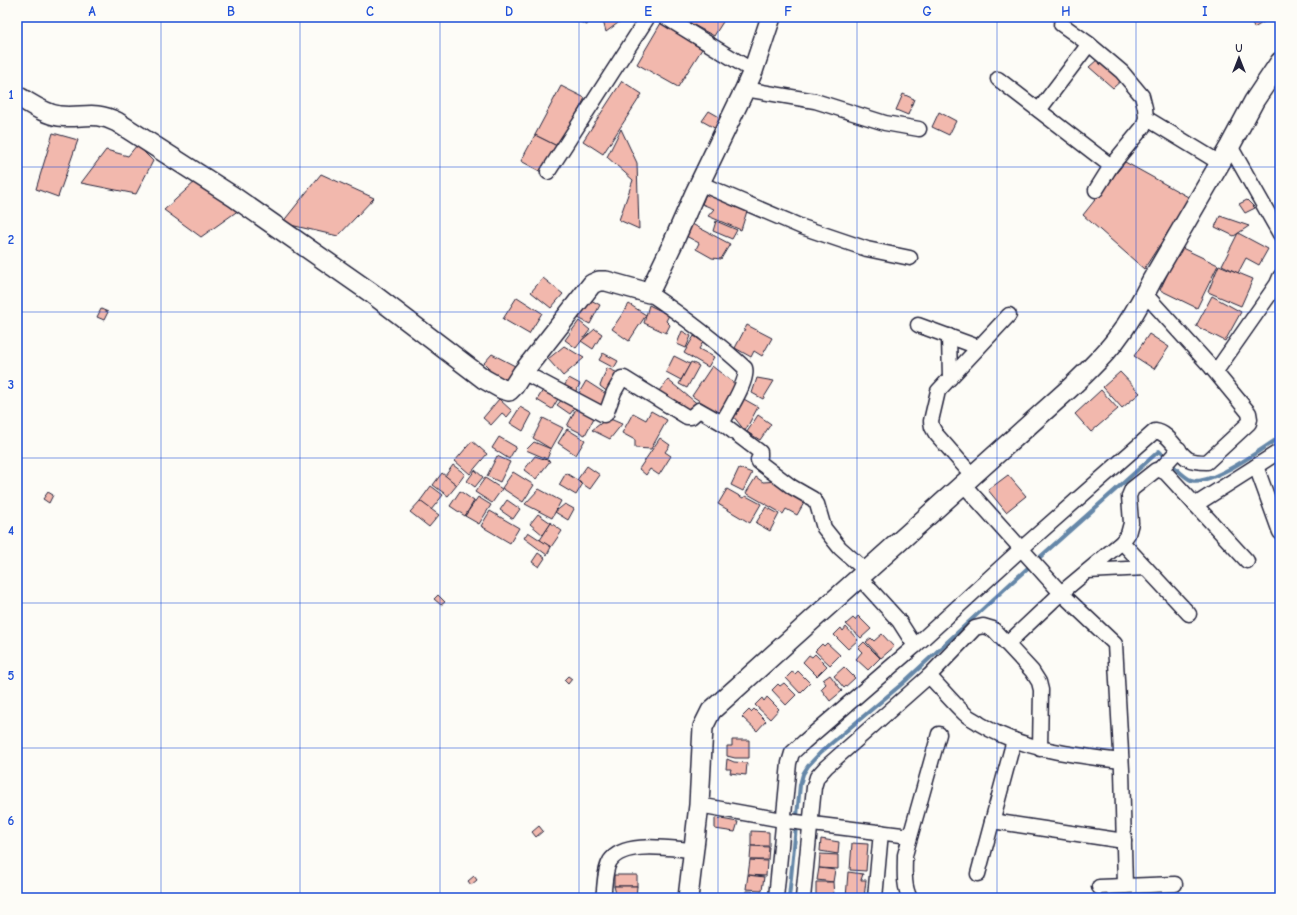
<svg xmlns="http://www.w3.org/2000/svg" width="1297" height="915" font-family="'Comic Neue',sans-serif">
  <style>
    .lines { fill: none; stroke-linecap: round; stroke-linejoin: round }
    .stream { stroke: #6587a8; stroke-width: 4 }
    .building { fill: #f2b8ad; stroke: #22223b }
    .street-casing { stroke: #22223b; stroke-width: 17 }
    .secondary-casing { stroke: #22223b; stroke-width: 22 }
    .street { stroke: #fdfcf7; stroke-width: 14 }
    .secondary { stroke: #fdfcf7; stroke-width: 19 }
    .grid { fill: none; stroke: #1d4ed8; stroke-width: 1; stroke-opacity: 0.55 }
    .neatline { fill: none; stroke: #1d4ed8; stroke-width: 1.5 }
    .grid-label { font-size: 13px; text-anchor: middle; font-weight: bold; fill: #1d4ed8 }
  </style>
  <rect width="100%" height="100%" fill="#fdfcf7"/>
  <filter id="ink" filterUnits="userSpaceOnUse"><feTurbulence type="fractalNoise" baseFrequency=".025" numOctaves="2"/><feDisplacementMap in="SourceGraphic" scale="8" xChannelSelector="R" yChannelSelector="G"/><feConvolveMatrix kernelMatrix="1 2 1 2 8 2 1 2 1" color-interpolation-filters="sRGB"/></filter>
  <g filter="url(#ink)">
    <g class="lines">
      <path class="stream" d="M789,898L800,785L803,774L808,766L821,752L903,683L1011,583L1159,451C1166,458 1182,477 1191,480C1210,487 1263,448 1280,437"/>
    </g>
    <g class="building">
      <polygon points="569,17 591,17 587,25"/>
      <polygon points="602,17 626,17 606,32"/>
      <polygon points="675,17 694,17 690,23"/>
      <polygon points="694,17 726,17 714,36 690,23"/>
      <polygon points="1250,17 1272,17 1254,28"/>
      <polygon points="661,23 702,49 678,87 637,64"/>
      <polygon points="1098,59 1124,78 1113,88 1089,67"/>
      <polygon points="622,81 642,94 603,154 583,141"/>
      <polygon points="561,86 585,98 559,147 535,135"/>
      <polygon points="903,94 914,99 908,115 896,110"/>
      <polygon points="709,111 723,119 718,130 702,121"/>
      <polygon points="939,112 956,121 949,135 932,127"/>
      <polygon points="621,129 637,163 639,229 619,220 633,180 607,157"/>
      <polygon points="53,133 78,140 58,197 36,189"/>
      <polygon points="535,135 559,147 545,174 521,161"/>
      <polygon points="137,145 153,161 136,194 81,183 106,150 128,156"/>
      <polygon points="1125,162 1190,198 1144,269 1083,215"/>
      <polygon points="321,174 374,198 338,236 282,223"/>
      <polygon points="197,180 239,210 201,237 164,210"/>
      <polygon points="707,191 748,208 741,230 708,216 714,209 702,204"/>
      <polygon points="1247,200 1255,208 1245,213 1239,204"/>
      <polygon points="1220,216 1249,226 1234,236 1215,227"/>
      <polygon points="716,221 737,230 732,239 713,231"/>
      <polygon points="692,224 730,244 721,259 712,258 696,249 699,243 686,236"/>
      <polygon points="1238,233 1268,249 1259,265 1246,258 1238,273 1222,265"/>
      <polygon points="1180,247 1218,265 1197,308 1160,290"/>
      <polygon points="1219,265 1253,279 1241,306 1208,292"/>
      <polygon points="543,278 563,294 551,308 531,292"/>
      <polygon points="1212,296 1241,312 1225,341 1196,326"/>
      <polygon points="517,297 542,313 529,334 503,319"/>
      <polygon points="589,299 600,305 590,324 578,318"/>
      <polygon points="629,304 646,315 629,341 612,329"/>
      <polygon points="649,305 669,315 666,321 670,325 666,333 644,323"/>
      <polygon points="101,309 108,312 104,320 97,317"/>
      <polygon points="579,321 590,330 576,348 565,340"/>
      <polygon points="747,325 772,338 762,356 754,351 751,357 735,348"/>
      <polygon points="595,329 602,334 593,349 581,341"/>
      <polygon points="682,331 691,336 686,348 677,344"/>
      <polygon points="1149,334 1169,347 1154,369 1134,356"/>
      <polygon points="694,336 703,342 699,349 714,357 708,367 684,353"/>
      <polygon points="564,346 584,358 563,376 548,359"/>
      <polygon points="603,353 618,361 614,368 599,360"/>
      <polygon points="492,354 515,366 503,387 484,378 489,368 484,363"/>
      <polygon points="674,356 690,364 681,380 666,372"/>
      <polygon points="691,362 699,366 687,388 679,384"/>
      <polygon points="712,366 735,384 721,415 692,396"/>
      <polygon points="607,368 618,373 609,393 600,386"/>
      <polygon points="1120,372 1140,393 1122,408 1103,387"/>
      <polygon points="569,378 580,384 574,394 563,388"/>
      <polygon points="757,378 774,381 763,399 752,393"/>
      <polygon points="668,380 699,405 689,417 658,392"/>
      <polygon points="586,381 611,397 603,409 579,393"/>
      <polygon points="543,390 558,399 552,409 537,400"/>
      <polygon points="1101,390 1118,409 1091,432 1075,414"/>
      <polygon points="565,396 577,405 570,414 557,405"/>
      <polygon points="742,398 758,407 745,431 733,416"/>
      <polygon points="499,399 512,411 507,417 502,413 491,425 483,418"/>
      <polygon points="520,407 532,414 523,431 510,423"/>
      <polygon points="577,407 595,416 585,435 567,426"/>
      <polygon points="651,411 667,420 651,449 635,448 635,440 622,433 633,413 646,420"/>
      <polygon points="758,415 771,424 760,440 747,432"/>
      <polygon points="543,418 563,428 551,449 533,438"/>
      <polygon points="608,418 622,424 610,439 592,430"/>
      <polygon points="567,429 585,440 576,455 558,443"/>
      <polygon points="499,437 516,447 509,459 492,448"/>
      <polygon points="660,438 670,445 665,452 671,456 659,475 650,469 646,475 639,469"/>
      <polygon points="472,441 487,454 470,474 455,461"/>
      <polygon points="534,442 551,449 547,459 526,450"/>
      <polygon points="497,456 510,462 500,482 487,476"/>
      <polygon points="535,456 550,461 536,479 524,470"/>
      <polygon points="453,465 465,474 457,485 445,476"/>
      <polygon points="587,466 600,475 590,489 577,480"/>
      <polygon points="739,468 752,473 743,491 731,485"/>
      <polygon points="475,470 483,477 475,487 467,481"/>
      <polygon points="513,472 534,485 523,502 502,488"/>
      <polygon points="442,473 457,485 448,496 433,485"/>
      <polygon points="566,473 577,480 582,485 576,495 559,485"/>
      <polygon points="1008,475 1026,496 1006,512 988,490"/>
      <polygon points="756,477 763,482 781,481 808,496 797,515 786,509 783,514 746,493"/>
      <polygon points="485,478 502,489 492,503 475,492"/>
      <polygon points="431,486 443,495 431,510 420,501"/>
      <polygon points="539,489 561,501 552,518 525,504"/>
      <polygon points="727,489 743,498 746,496 761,504 750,523 718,504"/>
      <polygon points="460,491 474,501 465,516 450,506"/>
      <polygon points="48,492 53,495 49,503 43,499"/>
      <polygon points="478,497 491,505 479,524 465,516"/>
      <polygon points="507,500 520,509 513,519 500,510"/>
      <polygon points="420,501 439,515 429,527 410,512"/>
      <polygon points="565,504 574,509 568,520 555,512"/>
      <polygon points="766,507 779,514 770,531 756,523"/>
      <polygon points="490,511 519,528 510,543 481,526"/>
      <polygon points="538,514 551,523 543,535 530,524"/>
      <polygon points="551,523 562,531 551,547 540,540"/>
      <polygon points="528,532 551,547 547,555 524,538"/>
      <polygon points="538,553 545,558 539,567 532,562"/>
      <polygon points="438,595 445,602 441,605 434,599"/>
      <polygon points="858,616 871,629 861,638 846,624 853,618 855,620"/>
      <polygon points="846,627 858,640 848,649 834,635 841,628 843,631"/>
      <polygon points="882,634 894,647 881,658 866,642 871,638 874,641"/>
      <polygon points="864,642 880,658 868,670 856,659 862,652 858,648"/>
      <polygon points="827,643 840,655 830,665 815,651 822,644 824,646"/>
      <polygon points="815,654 827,666 817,676 803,662 809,655 812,657"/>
      <polygon points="844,667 855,678 844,688 834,676"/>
      <polygon points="798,671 810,683 800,693 786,678 792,672 795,674"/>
      <polygon points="830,675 842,691 830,701 821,689 826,684 823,680"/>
      <polygon points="568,676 572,679 568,684 564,680"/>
      <polygon points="784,683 796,695 786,705 772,690 778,684 780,686"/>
      <polygon points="767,697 779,709 770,719 755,705 762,698 764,701"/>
      <polygon points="754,709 766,721 757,731 742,717 749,710 751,712"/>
      <polygon points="732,740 749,740 749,758 735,758 727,756 727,746 732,746"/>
      <polygon points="727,759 734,762 747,763 746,775 730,773 731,769 726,769"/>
      <polygon points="715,818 738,822 735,832 715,829"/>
      <polygon points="539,826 543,831 536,837 532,832"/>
      <polygon points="751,831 769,832 769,846 751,846"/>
      <polygon points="821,839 839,842 838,854 820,851"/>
      <polygon points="852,843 868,844 866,871 850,870"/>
      <polygon points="751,846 769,847 768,860 750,860"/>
      <polygon points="820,854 838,855 838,869 819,868"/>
      <polygon points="750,860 767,861 766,876 748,875"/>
      <polygon points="819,868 835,870 833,882 817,880"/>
      <polygon points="848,872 863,874 861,880 866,880 864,898 846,898"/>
      <rect x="614" y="875" width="23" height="11"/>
      <polygon points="748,875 764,877 762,890 746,889"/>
      <polygon points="474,876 477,880 471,885 468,881"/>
      <polygon points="816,882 833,882 834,897 816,897"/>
      <polygon points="614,886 637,886 636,898 617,898"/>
      <polygon points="746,891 762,892 762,898 745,898"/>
    </g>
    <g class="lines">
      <defs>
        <g id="street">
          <polyline points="665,17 753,71"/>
          <polyline points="1061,24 1089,44 1122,72 1142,96 1145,108 1146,118 1143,127 1111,166 1096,190"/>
          <polyline points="998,79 1111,166"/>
          <polyline points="745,89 815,101 885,123 919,129"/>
          <polyline points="1039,110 1089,44"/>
          <polyline points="1146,118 1220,163"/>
          <polyline points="1230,146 1280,234"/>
          <polyline points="548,172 648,17"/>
          <polyline points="699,183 802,227 867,249 910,258"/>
          <path d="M649,293C683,316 715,340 745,368C749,380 728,412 722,423"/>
          <polyline points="1145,294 1212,368 1219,367 1277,284 1280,277"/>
          <polyline points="918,325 978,347"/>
          <polyline points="949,336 950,378"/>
          <polyline points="523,372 604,415 606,414 614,392 622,378 624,378 687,417 691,417 699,410 722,423 760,452 760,456 758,460 759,462 792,487 813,499 817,504 824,528 840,548 866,571"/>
          <polyline points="1256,466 1280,532"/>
          <polyline points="1160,470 1179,449"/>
          <polyline points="972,475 936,434 932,427 931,421 938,391 1009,315"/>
          <polyline points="963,484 1061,593 1115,644 1122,770 1125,886"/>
          <polyline points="1195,505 1280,451"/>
          <polyline points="1122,542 1189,614"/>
          <polyline points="1088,571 1146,568"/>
          <polyline points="1007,644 1061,593 1122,542 1128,534 1131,523 1129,496 1132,489 1156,470 1160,470 1166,473 1247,561"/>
          <path d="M915,646L1021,549L1155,431C1170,433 1176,451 1188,459C1194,462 1200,462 1207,462L1249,423L1250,419L1249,413L1212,368"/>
          <path d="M1040,749L1041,690L1039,682L1032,671L993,629L983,626L975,628L929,676C941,688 952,702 965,714C969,718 975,720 980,724C1023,750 1073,755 1121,761"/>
          <polyline points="699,805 788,821 910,836"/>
          <polyline points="992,821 1124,841"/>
          <polyline points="978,874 1014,740"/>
          <polyline points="1099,887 1175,884"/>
          <path d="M603,898C605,887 604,871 610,861C624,840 672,849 694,850"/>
          <polyline points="776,898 789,763 792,753 804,742 915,646 899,621 859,577"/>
          <polyline points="803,898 814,787 817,777 826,767 929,676"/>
          <polyline points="875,898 881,832"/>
          <path d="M910,898C903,886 905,869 905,855L939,734"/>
        </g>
        <g id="secondary">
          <path d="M17,96C30,103 44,114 59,116C81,119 94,110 117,122L234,197L370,292L484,379L502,389L509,391L514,386L523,372L592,284L599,281H606L649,293L673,243L695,193L745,89L753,71L771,17"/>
          <path d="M688,898L699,805L703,727L711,711L1070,388C1086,373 1102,358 1115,341C1129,323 1142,300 1152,280L1230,146L1254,101L1280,62"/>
        </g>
      </defs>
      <use href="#street" class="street-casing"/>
      <use href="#secondary" class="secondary-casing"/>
      <use href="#street" class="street"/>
      <use href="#secondary" class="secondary"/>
    </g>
  </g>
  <path class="grid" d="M161,17V898M300,17V898M440,17V898M579,17V898M718,17V898M857,17V898M997,17V898M1136,17V898M17,167H1280M17,312H1280M17,458H1280M17,603H1280M17,748H1280"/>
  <rect width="1297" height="915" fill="none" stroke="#fdfcf7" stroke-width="44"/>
  <g transform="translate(1239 58)" stroke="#fdfcf7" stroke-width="3" paint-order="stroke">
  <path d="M0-3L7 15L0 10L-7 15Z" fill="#22223b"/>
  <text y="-6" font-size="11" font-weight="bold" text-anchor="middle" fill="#22223b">U</text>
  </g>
  <rect x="22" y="22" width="1253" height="871" class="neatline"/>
  <g class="grid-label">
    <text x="92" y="16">A</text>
    <text x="231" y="16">B</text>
    <text x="370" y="16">C</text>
    <text x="509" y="16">D</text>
    <text x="648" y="16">E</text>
    <text x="788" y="16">F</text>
    <text x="927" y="16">G</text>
    <text x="1066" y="16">H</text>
    <text x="1205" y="16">I</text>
    <text x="11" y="99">1</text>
    <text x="11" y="244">2</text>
    <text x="11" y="389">3</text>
    <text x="11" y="535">4</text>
    <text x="11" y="680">5</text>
    <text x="11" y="825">6</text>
  </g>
</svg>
